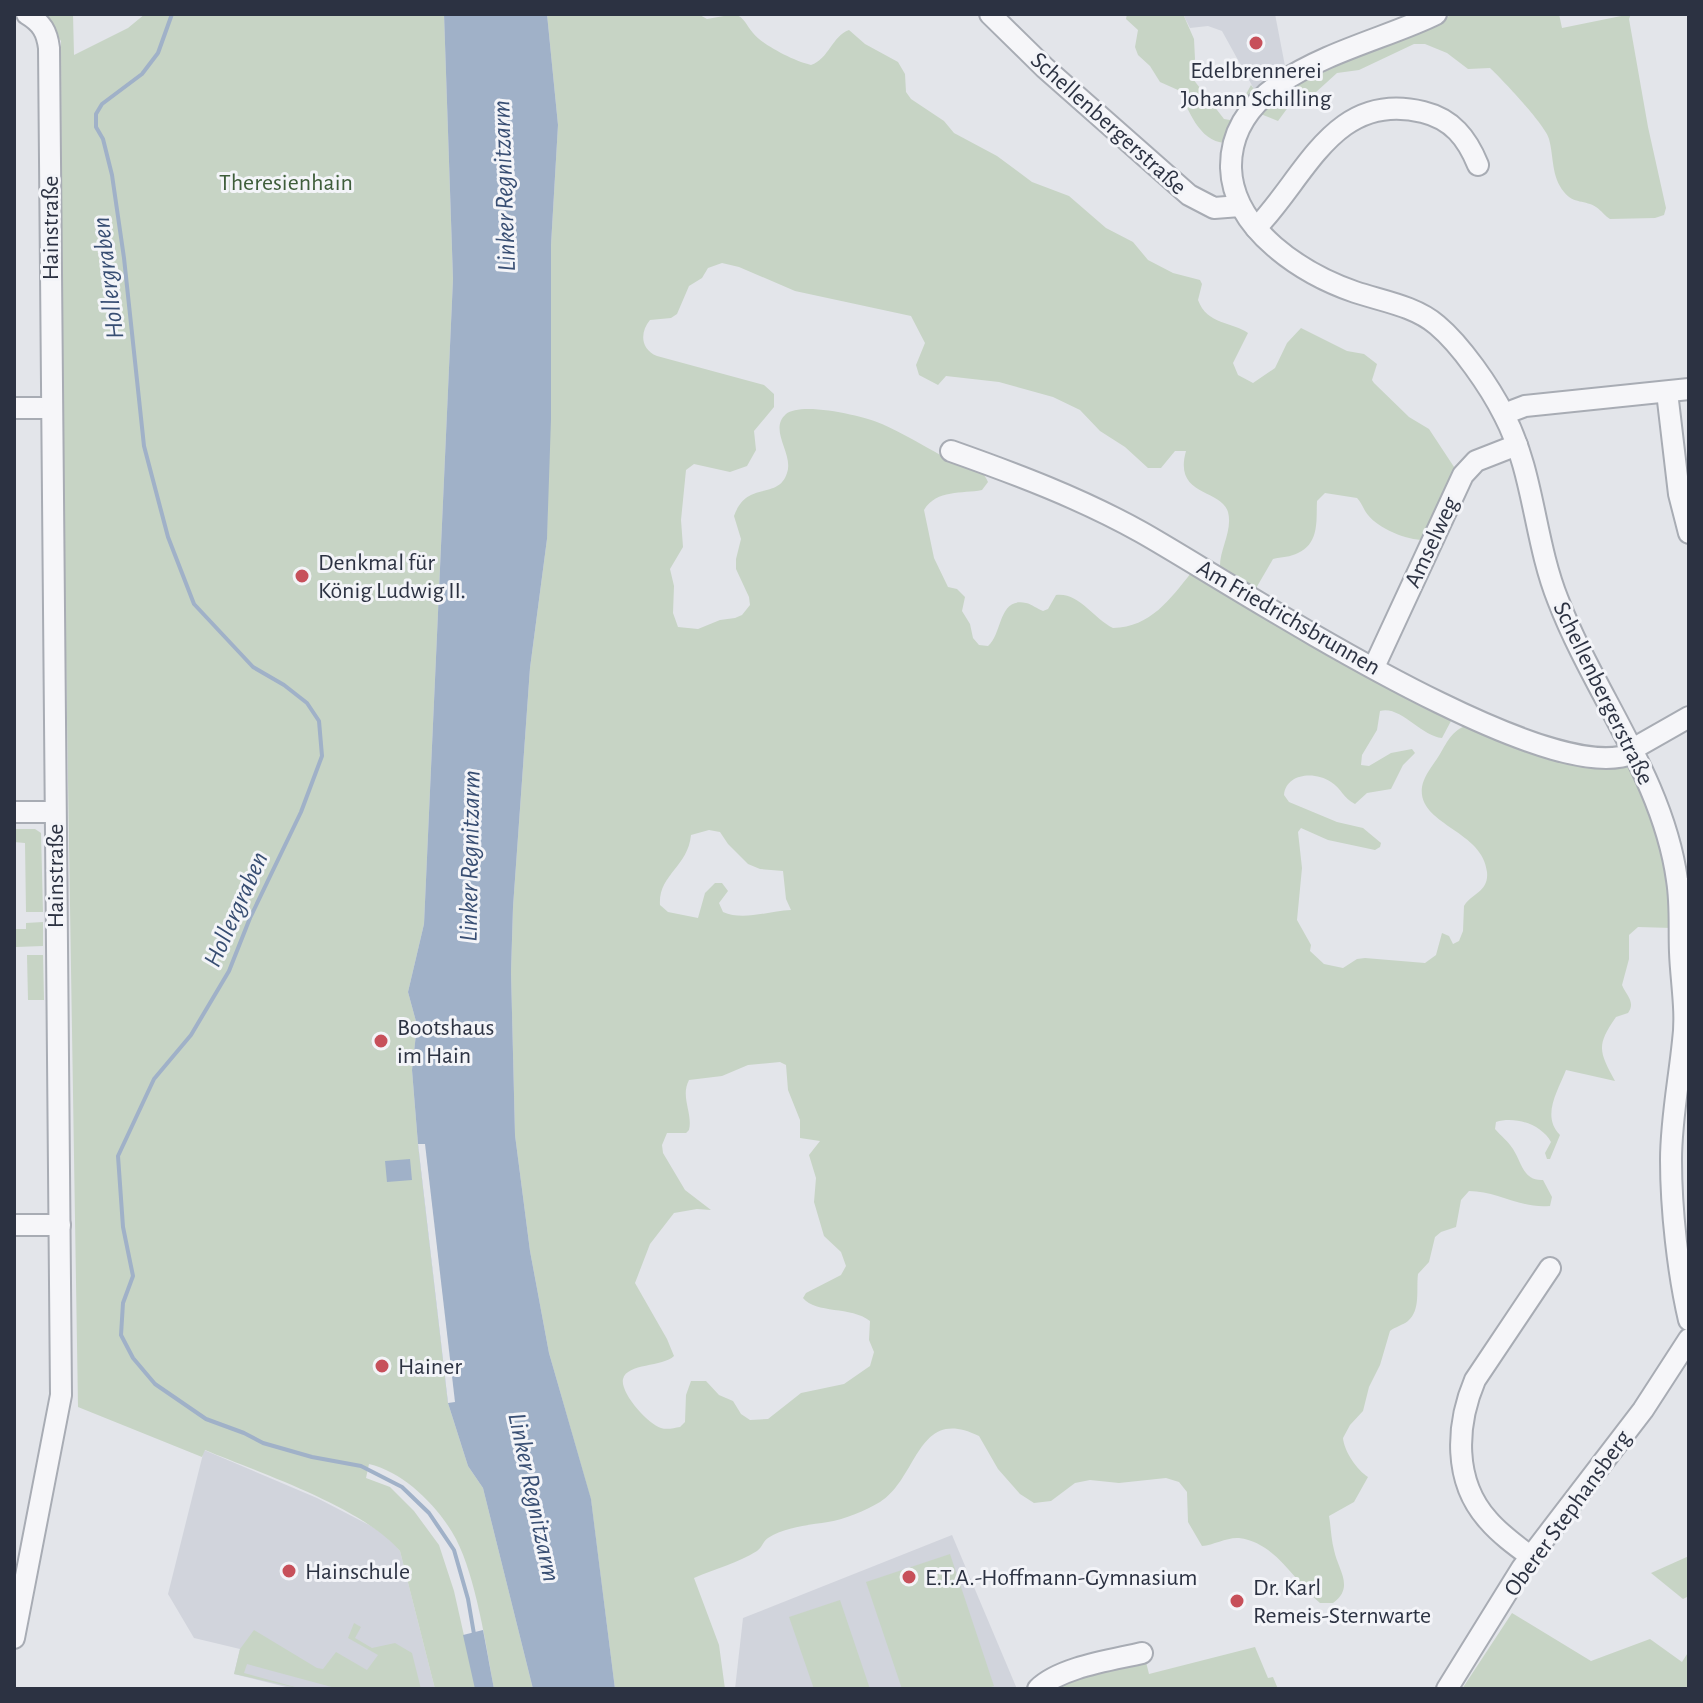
<svg xmlns="http://www.w3.org/2000/svg" width="1703" height="1703" font-family="'Alegreya Sans',sans-serif">
  <style>
    .built { fill: #d1d4dc }
    .green { fill: #c7d4c5; fill-rule: evenodd }
    .water { fill: #a0b1c8 }
    .pier { fill: #e3e5ea }
    .lines { fill: none; stroke-linecap: round; stroke-linejoin: round }
    .stream { stroke: #a0b1c8; stroke-width: 4 }
    .minor-casing { stroke: #a8acb4; stroke-width: 24 }
    .minor { stroke: #f6f6f9; stroke-width: 20 }
    .poi-dot { fill: #c7505a; stroke: #f3f4f8; stroke-width: 3 }
    .labels { text-anchor: middle; stroke-width: 6; stroke-linejoin: round; paint-order: stroke }
    .poi-label { font-size: 24px; fill: #2c3242; stroke: #f3f4f8; text-anchor: start }
    .street-label { font-size: 24px; fill: #2c3242; stroke: #f3f4f8 }
    .park-label { font-size: 24px; fill: #3e5d3a; stroke: #f3f4f8 }
    .water-label { font-size: 26px; font-style: italic; fill: #384e73; stroke: #f3f4f8 }
  </style>
  <rect width="100%" height="100%" fill="#e3e5ea"/>
  <g class="built">
    <polygon points="1183,14 1275,14 1285,66 1254,89 1222,31 1208,26 1190,28"/>
    <polygon points="204,1450 317,1498 371,1526 389,1538 400,1551 435,1689 294,1689 234,1674 240,1649 194,1638 168,1594"/>
    <polygon points="952,1535 1017,1689 735,1689 743,1618"/>
  </g>
  <g class="green">
    <path d="M42,14H73L74,55L128,28L145,14H444L453,279L424,924L408,992L417,1025L412,1070L418,1144L448,1403L468,1466L483,1488L533,1689H494C486,1645 476,1578 456,1539C439,1507 404,1472 369,1464L366,1478L390,1487L414,1511L439,1545L454,1591L476,1689H435L400,1551C362,1507 260,1473 205,1450L202,1457L78,1407L62,404L61,41Z"/>
    <path d="M547,14H698L707,19L735,14C745,18 746,25 753,33C762,45 796,62 811,65C829,59 832,36 849,30L865,44L898,62L905,74L906,92L911,99L944,121L954,133L997,156L1032,182L1069,196L1106,228L1133,242L1148,260L1173,273L1200,280L1202,284L1198,300C1207,325 1233,322 1248,333L1233,363L1238,375L1253,383L1275,368L1287,343L1301,328L1347,351L1364,354L1377,364L1372,380L1374,383L1409,417L1429,429L1458,473L1427,540C1408,541 1379,529 1368,515C1363,509 1362,503 1357,498L1325,493L1317,501C1316,519 1320,543 1298,553C1291,557 1281,557 1273,559L1255,590L1220,568C1219,550 1233,531 1228,512C1221,488 1173,497 1186,451H1175L1161,468H1148L1125,447L1100,431L1080,410L1053,397L999,382L946,376L938,385L919,375L916,365L925,343L911,316L795,291L739,267L722,263L708,268L702,278L689,286L677,314L671,318L650,320C640,332 640,349 657,356L764,385L774,394V407L754,431L756,450L747,466L730,472L694,464L686,470L681,520L683,547L670,569L674,586L673,613L678,627L698,629L720,620L735,618L742,615L750,605L749,597L736,569V559L741,539L734,516C747,479 778,501 787,473C794,454 768,430 786,414C801,401 865,416 882,424C902,433 923,445 942,456C957,465 981,463 988,482L982,490C962,494 937,489 924,510L934,558L948,587L957,589L965,597L962,611L970,624L973,638L979,645L988,646C1003,633 998,597 1026,603C1032,604 1037,609 1043,611L1048,609L1056,595C1079,592 1094,619 1113,628C1151,627 1170,599 1191,573L1447,715L1451,721L1442,738C1421,736 1400,705 1380,711L1377,730L1362,755L1361,765L1369,766L1391,753L1412,749L1415,753L1403,765L1391,789L1367,793L1355,804C1344,799 1341,788 1331,782C1315,771 1286,773 1284,795L1289,802L1337,822L1363,828L1381,843L1380,847L1375,850L1328,840L1301,828L1298,832L1302,868L1297,920L1311,945L1310,951L1324,964L1343,968L1357,959L1365,958L1425,963L1436,955L1442,933L1449,936L1453,944L1459,941L1463,931L1464,906C1472,893 1489,892 1487,872C1483,830 1417,825 1422,787C1424,775 1434,764 1440,754C1447,742 1454,727 1470,725L1586,765H1621L1630,769L1653,815L1667,868L1672,928L1638,927L1629,935V959L1622,985C1626,995 1636,1002 1628,1013L1616,1017C1596,1046 1599,1051 1615,1081L1566,1070C1558,1091 1541,1116 1560,1135L1550,1159H1547L1545,1153L1551,1142C1541,1124 1515,1116 1496,1122L1495,1129C1501,1136 1508,1141 1513,1149C1522,1163 1523,1181 1543,1180L1552,1197L1550,1206C1521,1209 1497,1191 1469,1191L1461,1200L1456,1227L1441,1232L1435,1237L1429,1262L1418,1274C1416,1289 1421,1310 1408,1321C1403,1325 1395,1327 1390,1331L1380,1365L1369,1387L1363,1411L1350,1425L1343,1438C1344,1451 1357,1470 1368,1477L1354,1502L1329,1516C1331,1527 1331,1539 1334,1550C1338,1570 1355,1587 1333,1603H1320C1294,1582 1277,1543 1239,1538C1227,1537 1214,1545 1202,1546L1188,1522L1187,1492L1179,1482L1166,1478L1119,1483L1090,1480L1075,1483L1051,1501L1034,1503L1020,1494L998,1469L979,1436C917,1405 919,1477 880,1502C865,1511 845,1519 828,1522C809,1525 785,1527 768,1538C763,1541 762,1548 757,1551C738,1563 714,1569 694,1578L719,1645L725,1689H615L591,1500L549,1353L530,1251L515,1135L511,972L513,907L530,668L547,539L551,245L558,125ZM709,830L720,832L728,844L748,864L760,869L783,871L786,899L791,910C769,911 743,921 723,912L719,903L728,891L722,883H715L705,893L698,918L668,912L660,905C658,875 688,867 691,835ZM780,1062L786,1065L788,1090L800,1120V1138L820,1141L809,1155L816,1178L814,1202L824,1236L841,1252L846,1266L841,1275L806,1293L803,1298C816,1314 851,1306 870,1321L869,1340L874,1352L870,1366L844,1384L801,1393L768,1419L750,1420L741,1414L733,1401L719,1395L706,1381H691L686,1395L685,1422L680,1427C674,1428 667,1430 661,1428C648,1424 620,1393 623,1379C627,1363 663,1367 674,1356L667,1339L635,1283L650,1244L674,1213L697,1209L711,1210L685,1190L663,1153L662,1145L667,1133H686L689,1130C693,1113 680,1097 689,1080L722,1076L748,1065Z"/>
    <path d="M1127,14H1183L1194,39L1195,59L1191,70L1193,79L1224,119L1230,120L1234,116L1251,85L1254,89L1225,143C1198,141 1189,109 1178,90L1160,82L1150,66L1138,55L1135,47L1138,30L1126,19Z"/>
    <path d="M1453,14H1559L1562,28L1631,14L1629,19L1648,127L1666,208L1664,215L1655,218L1610,219C1605,216 1602,211 1596,207C1586,200 1573,204 1564,192C1551,176 1554,157 1549,139C1546,126 1501,78 1490,68L1468,69L1447,53L1425,44H1414L1359,70L1337,73L1315,93L1289,106L1278,121L1258,113C1290,78 1336,65 1379,49C1404,39 1429,26 1453,14Z"/>
    <polygon points="14,829 35,829 41,833 43,912 26,912 25,843 14,842"/>
    <polygon points="43,922 43,946 16,947 16,929 26,929 26,923"/>
    <polygon points="27,955 43,955 44,1000 28,1000"/>
    <polygon points="950,1554 994,1686 985,1689 902,1689 866,1582"/>
    <polygon points="1689,1556 1689,1596 1683,1599 1651,1573"/>
    <polygon points="840,1600 870,1689 814,1689 789,1617"/>
    <polygon points="1512,1613 1591,1661 1650,1639 1682,1662 1689,1651 1689,1689 1462,1689"/>
    <polygon points="354,1623 361,1627 355,1638 372,1648 395,1643 412,1653 421,1689 339,1689 247,1664 244,1673 302,1689 234,1674 240,1649 254,1630 317,1668 323,1669 336,1652 367,1670 378,1655 348,1638"/>
    <polygon points="1255,1647 1268,1678 1273,1677 1278,1689 1050,1689 1053,1685 1145,1658 1149,1674"/>
  </g>
  <g class="water">
    <polygon points="444,14 547,14 558,125 551,245 551,419 547,539 530,668 513,907 511,972 515,1135 530,1251 549,1353 591,1499 615,1689 533,1689 483,1488 468,1466 448,1403 418,1144 412,1070 417,1025 408,992 424,924 453,279"/>
    <polygon points="410,1159 412,1180 387,1182 385,1161"/>
    <polygon points="483,1630 494,1689 475,1689 463,1635"/>
  </g>
  <polygon class="pier" points="418,1144 425,1144 455,1402 448,1403"/>
  <g class="lines">
    <polyline class="stream" points="172,14 158,53 142,74 102,104 96,114 96,127 103,139 112,175 124,258 144,446 168,537 194,604 253,667 284,685 307,703 319,721 322,756 301,812 250,918 229,971 191,1035 154,1079 118,1156 123,1227 133,1276 123,1303 121,1335 133,1358 155,1384 206,1419 244,1433 263,1443 312,1457 361,1466 402,1487 429,1513 454,1550 468,1599 474,1634"/>
    <defs>
      <g id="minor">
        <polyline points="990,14 1045,68 1189,195 1214,208 1240,206"/>
        <path d="M1436,14C1369,48 1229,70 1231,168C1233,230 1303,274 1355,292C1382,301 1415,306 1437,325C1461,345 1490,387 1504,415C1534,472 1534,540 1558,600C1594,694 1663,778 1677,880C1681,904 1679,928 1680,952C1681,981 1687,1012 1683,1041C1679,1081 1671,1120 1671,1160C1671,1209 1678,1273 1689,1320"/>
        <path d="M1256,228C1306,177 1334,90 1423,112C1452,119 1467,138 1478,165"/>
        <polyline points="1667,392 1679,494 1689,533"/>
        <polyline points="14,408 52,408"/>
        <polyline points="1504,414 1525,406 1689,389"/>
        <path d="M951,451C1016,474 1080,498 1141,532C1227,580 1546,793 1633,753"/>
        <polyline points="1374,667 1463,475 1476,461 1517,445"/>
        <polyline points="1631,750 1689,717"/>
        <polyline points="14,812 55,812"/>
        <polyline points="14,1225 60,1225"/>
        <path d="M1530,1556C1515,1545 1500,1534 1488,1520C1453,1481 1456,1425 1475,1380L1550,1268"/>
        <path d="M14,1638L61,1395L49,48C47,32 42,23 27,14"/>
        <path d="M1038,1689C1060,1667 1113,1660 1142,1653"/>
        <polyline points="1447,1689 1522,1568 1643,1410 1689,1339"/>
      </g>
    </defs>
    <use href="#minor" class="minor-casing"/>
    <use href="#minor" class="minor"/>
  </g>
  <g class="poi-dot">
    <circle cx="1256" cy="43" r="8"/>
    <circle cx="302" cy="576" r="8"/>
    <circle cx="381" cy="1041" r="8"/>
    <circle cx="382" cy="1366" r="8"/>
    <circle cx="289" cy="1571" r="8"/>
    <circle cx="909" cy="1577" r="8"/>
    <circle cx="1237" cy="1601" r="8"/>
  </g>
  <g class="labels">
    <g class="poi-label">
      <text x="1256" y="78" text-anchor="middle">Edelbrennerei<tspan x="1256" dy="28">Johann Schilling</tspan></text>
      <text x="318" y="570">Denkmal für<tspan x="318" dy="28">König Ludwig II.</tspan></text>
      <text x="397" y="1035">Bootshaus<tspan x="397" dy="28">im Hain</tspan></text>
      <text x="398" y="1374">Hainer</text>
      <text x="305" y="1579">Hainschule</text>
      <text x="925" y="1585">E.T.A.-Hoffmann-Gymnasium</text>
      <text x="1253" y="1595">Dr. Karl<tspan x="1253" dy="28">Remeis-Sternwarte</tspan></text>
    </g>
    <g class="street-label">
      <text transform="translate(1109 123) rotate(42)" y="8">Schellenbergerstraße</text>
      <text transform="translate(50 228) rotate(-90)" y="8">Hainstraße</text>
      <text transform="translate(1431 542) rotate(-65)" y="8">Amselweg</text>
      <text transform="translate(1289 617) rotate(30)" y="8">Am Friedrichsbrunnen</text>
      <text transform="translate(1604 693) rotate(64)" y="8">Schellenbergerstraße</text>
      <text transform="translate(55 876) rotate(-90)" y="8">Hainstraße</text>
      <text transform="translate(1567 1513) rotate(-54)" y="8">Oberer Stephansberg</text>
    </g>
    <g class="park-label">
      <text x="286" y="190">Theresienhain</text>
    </g>
    <g class="water-label">
      <text transform="translate(503 186) rotate(-92)" y="9">Linker Regnitzarm</text>
      <text transform="translate(107 278) rotate(-97)" y="9">Hollergraben</text>
      <text transform="translate(469 856) rotate(-89)" y="9">Linker Regnitzarm</text>
      <text transform="translate(235 909) rotate(-66)" y="9">Hollergraben</text>
      <text transform="translate(535 1497) rotate(78)" y="9">Linker Regnitzarm</text>
    </g>
  </g>
  <rect width="1703" height="1703" fill="none" stroke="#2c3242" stroke-width="32"/>
</svg>
